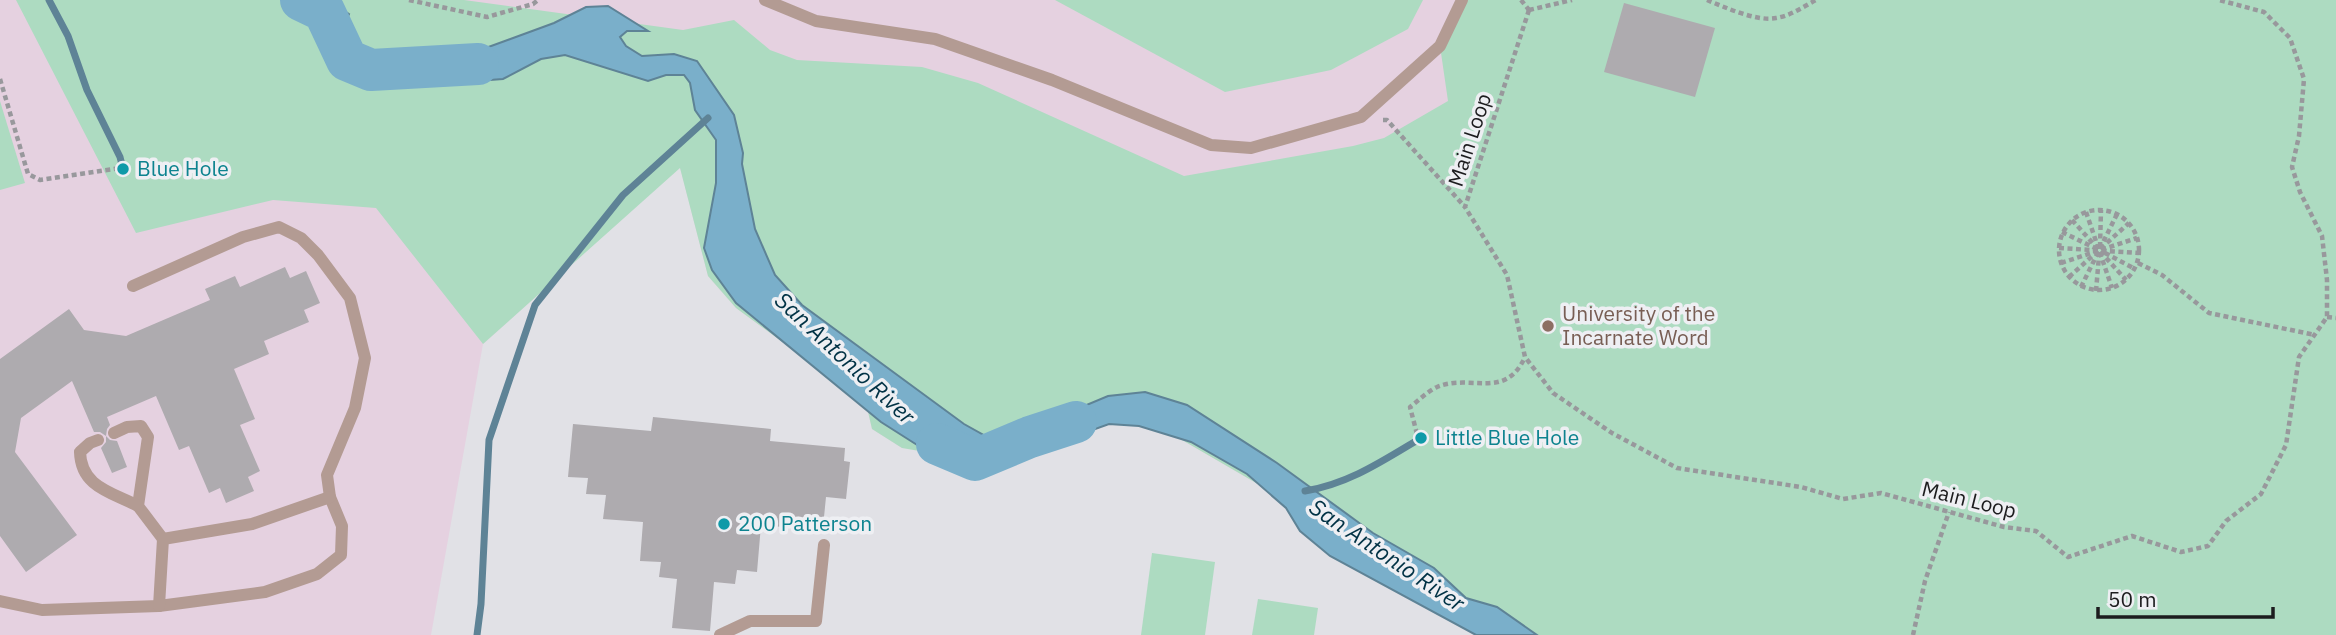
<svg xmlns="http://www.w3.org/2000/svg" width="2336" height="635" font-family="'IBM Plex Sans',sans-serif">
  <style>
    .education { fill: #e5d1e0 }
    .green { fill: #addbc1 }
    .water { fill: #7aafca; stroke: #5e8396; stroke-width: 2 }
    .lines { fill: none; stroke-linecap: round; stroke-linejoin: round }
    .stream { stroke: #5e8396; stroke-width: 7 }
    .river { stroke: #7aafca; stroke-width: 42 }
    .building { fill: #aeabaf }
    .path { stroke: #98989c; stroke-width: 4.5; stroke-dasharray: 5 3.5; stroke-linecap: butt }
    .service { stroke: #b39b93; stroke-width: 12 }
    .culture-dot { fill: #0f9aa8; stroke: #eeeff3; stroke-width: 2.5 }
    .education-dot { fill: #8d6e63; stroke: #eeeff3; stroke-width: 2.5 }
    .labels { text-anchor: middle; stroke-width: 7; stroke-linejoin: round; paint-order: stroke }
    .street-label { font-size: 21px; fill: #1c1c1e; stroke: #eeeff3 }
    .culture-label { font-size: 21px; fill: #0d838f; stroke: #eeeff3; text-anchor: start }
    .education-label { font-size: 21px; fill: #785e54; stroke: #eeeff3; text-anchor: start }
    .water-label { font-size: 23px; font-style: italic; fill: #013245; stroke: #eeeff3 }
  </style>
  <rect width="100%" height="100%" fill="#e1e1e6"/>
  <polygon class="education" points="0,0 2336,0 2336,635 1292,504 1158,426 1097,405 1056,407 975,447 902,448 872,429 866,403 736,308 708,276 680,167 483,344 431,635 0,635"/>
  <g class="green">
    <polygon points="16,0 464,0 683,30 734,20 770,50 797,60 922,67 978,83 1184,176 1353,146 1384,138 1448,101 1440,46 1462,0 2336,0 2336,635 1484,635 1292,504 1158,426 1097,405 1056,407 975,447 943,455 902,448 872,429 866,403 736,308 708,276 680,168 483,344 376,208 273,200 136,233"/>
    <polygon points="1055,0 1423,0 1408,29 1331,70 1225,92"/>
    <polygon points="0,101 25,183 0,190"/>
    <polygon points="1152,553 1215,562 1205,635 1141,635"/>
    <polygon points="1258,599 1318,608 1314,635 1252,635"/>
  </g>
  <g class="water">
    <polygon points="284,0 328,0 349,14 341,31 354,53 414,72 428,60 430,50 445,47 483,49 554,23 586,7 608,6 648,31 627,31 620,37 626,46 642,56 674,54 697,61 734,115 743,153 742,164 755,229 775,275 802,305 964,424 996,442 979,474 969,478 881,422 736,303 712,270 704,248 716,183 716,140 695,110 690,83 684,75 666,75 648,81 565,55 541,59 503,79 422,85 364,79 343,66 321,20"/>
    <polygon points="1145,392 1187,405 1277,463 1373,533 1434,568 1466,598 1497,607 1537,635 1476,635 1330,556 1300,531 1286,508 1247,474 1191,442 1139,426 1109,424 1009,460 1029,429 1108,396"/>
  </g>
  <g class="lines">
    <g class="stream">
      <polyline points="49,0 68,36 87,90 120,157 123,169"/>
      <path d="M1305,491C1349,484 1384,460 1421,438"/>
      <polyline points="477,635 481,604 489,440 535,305 623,195 708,118"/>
    </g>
    <g class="river">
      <polyline points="301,0 324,11 347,60 371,70 478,64"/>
      <polyline points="937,444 975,460 1030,437 1076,422"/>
    </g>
  </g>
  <g class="building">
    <polygon points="1624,3 1715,28 1695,97 1604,72"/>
    <polygon points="285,267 290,278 306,271 320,303 304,310 309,322 264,341 269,354 234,369 255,419 240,425 260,471 248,477 254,491 226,503 220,488 209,493 189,446 179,450 156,396 107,417 110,425 107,429 106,436 110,440 117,441 127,467 112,473 101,448 106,442 106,436 100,432 94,432 72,381 21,418 15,452 77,535 26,572 0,536 0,359 69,309 84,330 126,336 210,300 205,289 235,276 240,287"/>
    <polygon points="653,417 771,429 770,441 845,448 844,461 850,462 846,499 826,497 824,517 804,516 803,529 761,525 757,572 737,570 735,584 714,582 710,631 672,628 677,579 659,577 661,562 640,561 643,522 603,519 606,495 586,494 588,478 568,477 573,424 651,431"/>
  </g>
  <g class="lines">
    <g class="path">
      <polyline points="409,0 487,17 533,4 538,0"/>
      <polyline points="1521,0 1529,10"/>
      <path d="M1707,0C1724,7 1757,22 1776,18C1790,16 1803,7 1816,0"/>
      <polyline points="1529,10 1465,207 1507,275 1525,357 1553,393 1612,433 1677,468 1801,487 1843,499 1881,493 2004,527 2036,531 2068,557 2132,536 2181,552 2208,546 2226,521 2261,494 2286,445 2299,357 2327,317 2327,280 2322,236 2300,192 2292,167 2299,136 2304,79 2290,38 2264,12 2219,0"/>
      <polyline points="1529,10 1572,0"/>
      <polyline points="0,79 28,174 40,180 120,168"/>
      <polyline points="1383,120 1387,120 1465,207"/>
      <circle cx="2099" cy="250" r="40"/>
      <polyline points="2086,212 2112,288"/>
      <polyline points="2072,220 2126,280"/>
      <polyline points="2062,232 2097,249"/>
      <polyline points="2100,247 2101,210"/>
      <polyline points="2059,248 2139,253"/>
      <polyline points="2105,253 2135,269"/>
      <polyline points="2061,263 2137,238"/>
      <polyline points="2138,263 2162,275 2209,313 2315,335"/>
      <polyline points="2069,277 2129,223"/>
      <polyline points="2081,287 2117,214"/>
      <polyline points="2096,291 2099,256"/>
      <polyline points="2327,317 2336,318"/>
      <path d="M1417,434L1410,407C1418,401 1428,391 1437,387C1471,373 1505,401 1525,357"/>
      <polyline points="1913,635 1925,581 1949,512"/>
    </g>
    <g class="service">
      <polyline points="765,0 816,21 935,39 1052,80 1211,145 1251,148 1361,117 1440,46 1462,0"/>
      <polyline points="114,433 127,427 141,426 148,437 138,506 163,539"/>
      <path d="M98,440L90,443L80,452C81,487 111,492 138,506"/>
      <polyline points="0,601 42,610 159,606 265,592 317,574 341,555 342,526 330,497 327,475 355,408 365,358 350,298 318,255 301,238 279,227 243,237 133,286"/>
      <polyline points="159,606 163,539 252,524 330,497"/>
      <polyline points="720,635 750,621 816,621 824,545"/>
    </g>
  </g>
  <g class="culture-dot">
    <circle cx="123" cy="169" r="7"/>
    <circle cx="1421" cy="438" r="7"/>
    <circle cx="724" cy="524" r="7"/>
  </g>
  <circle class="education-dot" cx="1548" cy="326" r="7"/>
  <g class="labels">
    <g class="street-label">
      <text transform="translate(1470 140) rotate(-72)" y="7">Main Loop</text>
      <text transform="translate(1969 500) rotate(14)" y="7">Main Loop</text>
    </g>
    <g class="culture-label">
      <text x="137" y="176">Blue Hole</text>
      <text x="1435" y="445">Little Blue Hole</text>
      <text x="738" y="531">200 Patterson</text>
    </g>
    <g class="education-label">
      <text x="1562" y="321">University of the<tspan x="1562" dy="24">Incarnate Word</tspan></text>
    </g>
    <g class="water-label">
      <text transform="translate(845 358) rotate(43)" y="8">San Antonio River</text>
      <text transform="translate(1387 555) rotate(34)" y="8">San Antonio River</text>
    </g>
  </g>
  <path d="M2098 607v10h175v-10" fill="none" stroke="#1c1c1e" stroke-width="3.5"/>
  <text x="2108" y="607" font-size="21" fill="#1c1c1e" stroke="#eeeff3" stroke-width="5" paint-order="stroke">50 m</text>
</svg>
